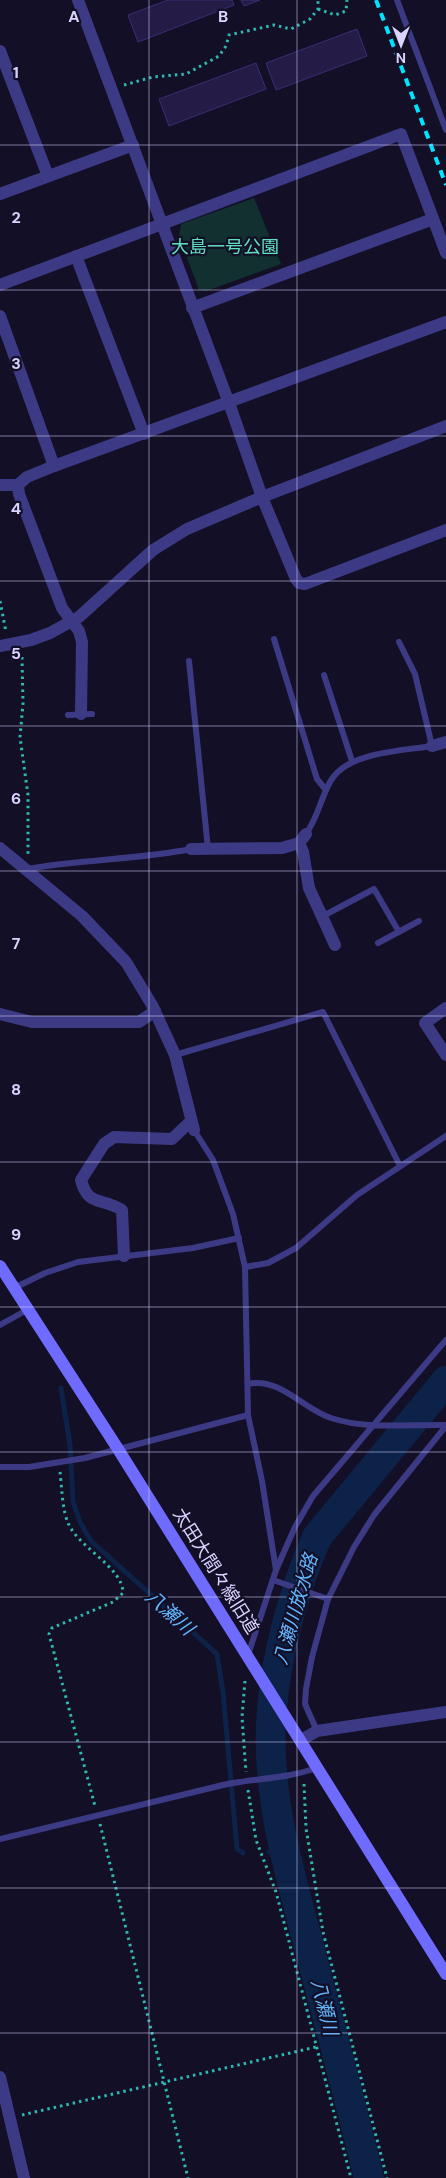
<svg xmlns="http://www.w3.org/2000/svg" width="446" height="2178" font-family="'DM Sans','Noto Sans JP',sans-serif">
  <style>
    .green { fill: #12302f }
    .lines { fill: none; stroke-linecap: round; stroke-linejoin: round }
    .stream { stroke: #0c2248; stroke-width: 5 }
    .river { stroke: #0c2248; stroke-width: 30 }
    .building { fill: #241b47; stroke: #3b2d73 }
    .path { stroke: #2fb8b0; stroke-width: 3; stroke-dasharray: 2.5 4; stroke-linecap: butt }
    .lane { stroke: #3d3a85; stroke-width: 6 }
    .street { stroke: #3d3a85; stroke-width: 12 }
    .secondary { stroke: #6f6bff; stroke-width: 12 }
    .rail { stroke: #00e5ff; stroke-width: 4; stroke-dasharray: 8 6; stroke-linecap: butt }
    .grid { fill: none; stroke: #d9d4ff; stroke-width: 1; stroke-opacity: 0.55 }
    .labels { text-anchor: middle; stroke-width: 4.5; stroke-linejoin: round; paint-order: stroke }
    .park-label { font-size: 18px; fill: #5fe0c0; stroke: #130f26 }
    .street-label { font-size: 18px; fill: #d9d4ff; stroke: #130f26 }
    .water-label { font-size: 19px; font-style: italic; fill: #62b6ff; stroke: #130f26 }
    .grid-label { font-size: 16px; text-anchor: middle; font-weight: bold; fill: #d9d4ff; stroke: #130f26; stroke-width: 4.5; stroke-linejoin: round; paint-order: stroke }
  </style>
  <rect width="100%" height="100%" fill="#130f26"/>
  <polygon class="green" points="254,198 281,264 206,291 199,290 179,236 181,224"/>
  <g class="lines">
    <g class="stream">
      <polyline points="61,1388 70,1445 73,1502 80,1522 91,1541 217,1654 223,1692 237,1849 243,1853"/>
      <polyline points="269,1852 285,1851"/>
    </g>
    <path class="river" d="M369,2178C351,2104 331,2031 312,1958C291,1877 264,1793 272,1709C276,1654 295,1587 317,1537L446,1381"/>
  </g>
  <g class="building">
    <polygon points="168,0 232,0 234,5 138,42 128,15"/>
    <polygon points="241,0 260,0 244,6"/>
    <polygon points="357,29 367,56 276,90 266,63"/>
    <polygon points="256,63 266,89 169,126 159,99"/>
  </g>
  <g class="lines">
    <g class="path">
      <polyline points="318,9 335,15 346,11 347,0"/>
      <polyline points="124,85 153,77 186,74 219,56 226,46 229,35 274,25 291,29 310,19 318,9 318,0"/>
      <polyline points="0,601 6,632"/>
      <polyline points="22,657 23,704 20,737 28,795 28,854"/>
      <path d="M60,1472C62,1488 62,1511 69,1525C81,1549 123,1568 123,1593L113,1602L52,1628L49,1634L95,1806"/>
      <polyline points="245,1681 242,1717 246,1772"/>
      <polyline points="304,1784 306,1828 323,1932 387,2178"/>
      <polyline points="248,1790 256,1840 276,1892 351,2178"/>
      <polyline points="100,1824 188,2178"/>
      <polyline points="22,2115 316,2047"/>
    </g>
    <g class="lane">
      <polyline points="397,0 446,130"/>
      <polyline points="274,639 317,779 326,790"/>
      <polyline points="189,661 208,849"/>
      <polyline points="324,675 352,761"/>
      <polyline points="68,715 92,714"/>
      <path d="M306,834C319,815 320,800 330,782C346,752 401,751 432,746L415,674L399,642"/>
      <path d="M27,869C81,859 136,860 191,849"/>
      <polyline points="323,916 374,889 399,932"/>
      <polyline points="378,943 419,921"/>
      <polyline points="175,1055 323,1012 400,1166"/>
      <polyline points="194,1130 213,1160 233,1214 245,1267 248,1415 262,1481 276,1570"/>
      <polyline points="245,1267 268,1263 296,1248 357,1195 446,1136"/>
      <polyline points="14,1288 45,1273 78,1262 193,1248 239,1238"/>
      <polyline points="0,1325 27,1310"/>
      <path d="M248,1384C280,1377 303,1409 331,1418C367,1430 409,1424 446,1425"/>
      <polyline points="0,1467 29,1467 85,1458 248,1415"/>
      <polyline points="273,1580 328,1599"/>
      <polyline points="248,1655 276,1570 295,1527 313,1496 446,1340"/>
      <polyline points="317,1731 305,1704 306,1689 312,1657 328,1599 354,1547 374,1515 446,1426"/>
      <path d="M0,1839L223,1785C254,1778 287,1779 316,1768"/>
    </g>
    <g class="street">
      <polyline points="78,0 229,403 262,497 296,579 299,583 305,584 446,530"/>
      <polyline points="0,51 48,176"/>
      <polyline points="0,194 133,145"/>
      <polyline points="76,256 144,434"/>
      <polyline points="0,285 401,134 446,253"/>
      <polyline points="192,308 433,219"/>
      <polyline points="0,316 54,466"/>
      <polyline points="0,485 18,485 27,477 54,466 446,322"/>
      <polyline points="18,485 19,494 62,608 79,631 82,642 81,714"/>
      <polyline points="0,646 31,640 50,633 79,617 153,550 187,529 262,497 446,426"/>
      <polyline points="432,746 446,742"/>
      <polyline points="299,843 303,852 309,888 335,945"/>
      <polyline points="0,848 82,916 126,962 152,1005 175,1055 194,1130"/>
      <polyline points="191,849 282,848 299,843 306,834"/>
      <polyline points="446,1008 425,1023 446,1055"/>
      <polyline points="0,1014 32,1022 139,1022 155,1011"/>
      <path d="M124,1256L122,1210C101,1197 88,1207 81,1180L104,1144L114,1137L172,1139L191,1121"/>
      <polyline points="301,1740 317,1731 446,1712"/>
      <polyline points="0,2077 24,2178"/>
    </g>
    <polyline class="secondary" points="0,1266 118,1449 446,1974"/>
    <polyline class="rail" points="376,0 446,185"/>
  </g>
  <path class="grid" d="M149,0V2178M297,0V2178M0,145H446M0,290H446M0,436H446M0,581H446M0,726H446M0,871H446M0,1016H446M0,1162H446M0,1307H446M0,1452H446M0,1597H446M0,1742H446M0,1888H446M0,2033H446"/>
  <g class="labels">
    <g class="park-label">
      <text x="225" y="253">大島一号公園</text>
    </g>
    <g class="street-label">
      <text transform="translate(216 1571) rotate(58)" y="6">太田大間々線旧道</text>
    </g>
    <g class="water-label">
      <text transform="translate(295 1609) rotate(-74)" y="7">八瀬川放水路</text>
      <text transform="translate(170 1612) rotate(42)" y="7">八瀬川</text>
      <text transform="translate(325 2007) rotate(76)" y="7">八瀬川</text>
    </g>
  </g>
  <g class="grid-label">
    <text x="74" y="22">A</text>
    <text x="223" y="22">B</text>
    <text x="16" y="78">1</text>
    <text x="16" y="223">2</text>
    <text x="16" y="369">3</text>
    <text x="16" y="514">4</text>
    <text x="16" y="659">5</text>
    <text x="16" y="804">6</text>
    <text x="16" y="949">7</text>
    <text x="16" y="1095">8</text>
    <text x="16" y="1240">9</text>
  </g>
  <g transform="translate(401 45) rotate(180)" stroke="#130f26" stroke-width="4" paint-order="stroke">
  <path d="M0-4L9 19L0 12L-9 19Z" fill="#d9d4ff"/>
  <text y="-8" font-size="14" font-weight="bold" text-anchor="middle" fill="#d9d4ff">N</text>
  </g>
</svg>
